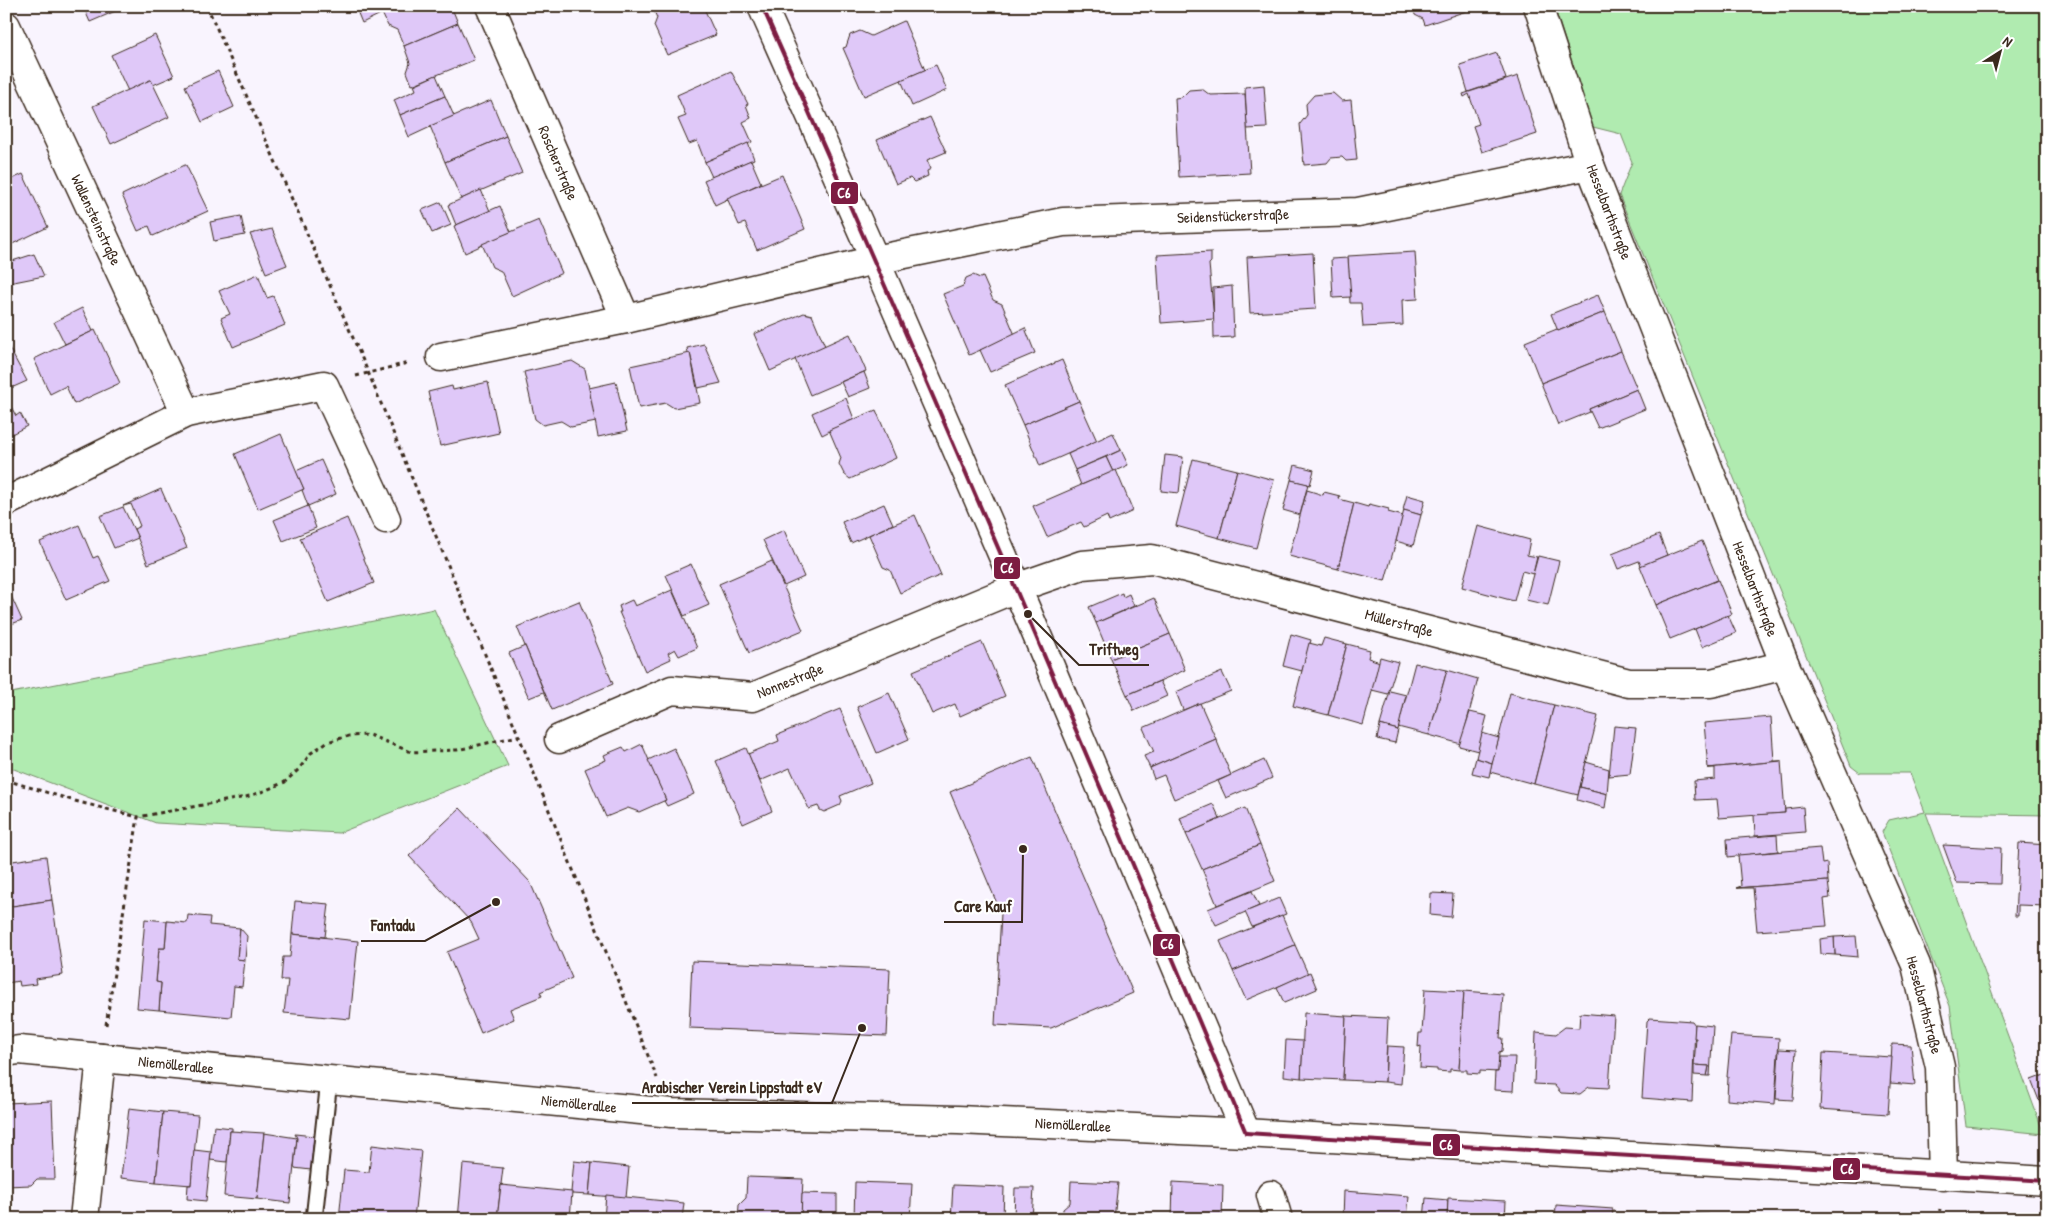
<svg xmlns="http://www.w3.org/2000/svg" width="2053" height="1225" font-family="'Patrick Hand',sans-serif">
  <style>
    .green { fill: #b0ebb0; stroke: #768a67 }
    .building { fill: #dfc8f8; stroke: #3b2a1e }
    .lines { fill: none; stroke-linecap: round; stroke-linejoin: round }
    .lane-casing { stroke: #3b2a1e; stroke-width: 19 }
    .street-casing { stroke: #3b2a1e; stroke-width: 31 }
    .path { stroke: #3b2a1e; stroke-width: 3; stroke-dasharray: 4 4; stroke-linecap: butt }
    .lane { stroke: #fff; stroke-width: 15 }
    .street { stroke: #fff; stroke-width: 28 }
    .bus-1-casing { stroke: #fff; stroke-width: 8 }
    .bus-1 { stroke: #7d1c42; stroke-width: 4 }
    .labels { text-anchor: middle; stroke-width: 4.5; stroke-linejoin: round; paint-order: stroke }
    .street-label { font-size: 15px; fill: #3b2a1e; stroke: #fff }
    .leader { fill: none; stroke: #3b2a1e; stroke-width: 2 }
    .callout-dot { fill: #3b2a1e; stroke: #fff; stroke-width: 2 }
    .callout-label { font-size: 16px; text-anchor: middle; font-weight: bold; fill: #3b2a1e; stroke: #fff; stroke-width: 4.5; stroke-linejoin: round; paint-order: stroke }
    .line-badge { stroke: #fff; stroke-width: 2 }
    .badge-label { font-size: 14px; text-anchor: middle; font-weight: bold; fill: #fff }
  </style>
  <rect width="100%" height="100%" fill="#f9f4fe"/>
  <filter id="ink" filterUnits="userSpaceOnUse"><feTurbulence type="fractalNoise" baseFrequency=".02" numOctaves="2"/><feDisplacementMap in="SourceGraphic" scale="10" xChannelSelector="R" yChannelSelector="G"/><feConvolveMatrix kernelMatrix="1 2 1 2 8 2 1 2 1" color-interpolation-filters="sRGB"/></filter>
  <g filter="url(#ink)">
    <g class="green">
      <polygon points="1554,6 2047,6 2047,815 1926,813 2044,1134 1966,1126 1950,1006 1882,832 1889,820 1925,812 1910,773 1860,773 1851,766 1619,195 1632,162 1621,134 1593,127"/>
      <polygon points="434,609 508,766 339,833 156,823 6,766 6,694"/>
    </g>
    <g class="building">
      <polygon points="83,6 127,6 90,22"/>
      <polygon points="355,6 397,6 362,23"/>
      <polygon points="397,6 451,6 458,23 404,46 397,30 388,26 382,13"/>
      <polygon points="652,6 703,6 716,35 667,55 654,26 657,18"/>
      <polygon points="1413,6 1481,6 1425,25 1423,19 1415,15"/>
      <polygon points="904,21 925,70 864,96 843,48 846,47 850,35 860,31 871,36"/>
      <polygon points="458,23 474,60 412,85 407,72 410,63 404,46"/>
      <polygon points="155,35 174,76 153,85 151,80 128,91 111,55"/>
      <polygon points="1497,53 1506,79 1468,92 1460,65"/>
      <polygon points="936,65 947,90 912,106 901,80"/>
      <polygon points="218,71 234,107 202,122 185,86"/>
      <polygon points="731,71 748,104 746,105 751,118 743,122 752,142 705,162 697,141 689,144 678,119 686,116 677,95"/>
      <polygon points="436,75 445,96 400,115 394,100 416,90 414,85"/>
      <polygon points="1518,76 1537,134 1482,152 1473,126 1479,124 1469,94 1464,97 1463,94"/>
      <polygon points="150,80 151,80 169,117 111,144 93,106"/>
      <polygon points="1264,85 1267,128 1247,129 1245,87"/>
      <polygon points="1202,89 1210,95 1245,94 1250,173 1179,177 1175,98 1182,97 1189,90"/>
      <polygon points="1333,93 1342,101 1351,100 1357,160 1346,161 1342,157 1331,158 1327,163 1304,165 1300,124 1307,115 1306,104 1314,95"/>
      <polygon points="445,96 454,116 409,137 400,115"/>
      <polygon points="491,100 506,136 445,162 430,126"/>
      <polygon points="930,117 946,152 927,160 931,169 927,171 928,176 914,182 910,178 896,184 877,140"/>
      <polygon points="506,136 522,173 461,199 445,162"/>
      <polygon points="748,143 754,159 712,177 705,162"/>
      <polygon points="751,160 761,183 715,205 704,180"/>
      <polygon points="185,165 186,165 208,211 153,236 149,226 138,231 122,195"/>
      <polygon points="23,174 48,227 6,247 6,182"/>
      <polygon points="782,175 805,229 757,250 745,223 739,225 727,198"/>
      <polygon points="481,190 490,211 456,225 448,205"/>
      <polygon points="441,202 451,225 432,233 422,210"/>
      <polygon points="500,206 511,232 465,253 454,226"/>
      <polygon points="241,216 245,235 214,241 210,222"/>
      <polygon points="539,220 562,273 512,296 501,271 492,267 482,244"/>
      <polygon points="272,229 287,265 266,273 250,234"/>
      <polygon points="1211,252 1211,262 1209,264 1214,319 1161,323 1157,255"/>
      <polygon points="1415,252 1418,299 1402,300 1403,325 1363,327 1361,303 1350,303 1348,256"/>
      <polygon points="1313,253 1316,309 1250,313 1247,257"/>
      <polygon points="34,254 44,276 9,283 6,263"/>
      <polygon points="1348,258 1351,297 1333,298 1331,259"/>
      <polygon points="258,274 267,298 273,296 285,325 233,347 221,318 230,314 219,291"/>
      <polygon points="973,275 980,278 983,277 993,300 1002,304 1015,335 969,355 943,294 963,286 966,278"/>
      <polygon points="1232,286 1234,337 1214,338 1213,288"/>
      <polygon points="1598,295 1605,312 1558,331 1551,314"/>
      <polygon points="82,308 93,331 65,344 54,322"/>
      <polygon points="1605,312 1621,351 1541,383 1525,342 1557,329 1558,331"/>
      <polygon points="804,313 812,315 825,346 770,371 754,334"/>
      <polygon points="1025,328 1035,353 990,372 980,350"/>
      <polygon points="95,330 120,383 74,404 66,386 50,394 34,359"/>
      <polygon points="850,334 866,371 810,395 795,359"/>
      <polygon points="6,342 27,381 9,389 6,383"/>
      <polygon points="704,344 721,383 698,388 690,353 688,353 687,348"/>
      <polygon points="1621,351 1637,389 1589,409 1590,412 1558,425 1541,383"/>
      <polygon points="690,353 700,403 674,408 666,403 639,408 630,366"/>
      <polygon points="1062,360 1079,401 1023,425 1005,385"/>
      <polygon points="572,361 585,369 596,422 571,427 561,421 543,425 535,419 524,372"/>
      <polygon points="864,372 870,388 848,397 841,382"/>
      <polygon points="488,382 499,433 440,446 428,392 452,386 453,390"/>
      <polygon points="616,382 627,431 598,437 589,388"/>
      <polygon points="1637,389 1645,409 1598,428 1589,409"/>
      <polygon points="6,397 16,416 20,413 27,426 6,437"/>
      <polygon points="846,398 854,419 822,435 812,413"/>
      <polygon points="1079,401 1097,441 1040,466 1023,425"/>
      <polygon points="876,410 896,458 850,479 844,474 839,464 841,458 829,430"/>
      <polygon points="1113,433 1121,450 1075,470 1068,454"/>
      <polygon points="281,434 304,489 258,509 235,454"/>
      <polygon points="1121,450 1128,465 1113,472 1106,457"/>
      <polygon points="1165,455 1183,457 1179,493 1161,491"/>
      <polygon points="1106,457 1113,472 1081,485 1075,470"/>
      <polygon points="1193,459 1237,470 1219,538 1176,526"/>
      <polygon points="321,460 336,494 308,506 302,490 304,489 296,471"/>
      <polygon points="1295,465 1314,470 1310,485 1291,480"/>
      <polygon points="1116,470 1133,511 1109,522 1107,516 1084,527 1081,522 1047,537 1033,506"/>
      <polygon points="1237,470 1274,480 1256,548 1219,538"/>
      <polygon points="1291,480 1308,484 1300,515 1283,510"/>
      <polygon points="161,489 187,548 148,564 134,529 140,526 131,504 123,506"/>
      <polygon points="1307,490 1323,495 1324,492 1340,496 1339,499 1354,503 1338,569 1289,556"/>
      <polygon points="1407,495 1425,500 1421,515 1403,510"/>
      <polygon points="1354,503 1368,507 1369,504 1389,509 1388,512 1403,516 1385,581 1338,569"/>
      <polygon points="884,504 893,524 851,543 842,522"/>
      <polygon points="308,506 316,528 283,541 274,520"/>
      <polygon points="123,507 138,538 114,548 100,516"/>
      <polygon points="1404,510 1421,515 1413,546 1396,541"/>
      <polygon points="915,515 941,575 900,593 890,570 883,567 869,535"/>
      <polygon points="347,518 374,583 328,602 300,538"/>
      <polygon points="79,525 93,558 98,556 110,581 66,600 40,542"/>
      <polygon points="1478,526 1530,540 1527,555 1537,557 1533,574 1522,571 1514,601 1462,587"/>
      <polygon points="784,530 804,577 784,586 763,540"/>
      <polygon points="1659,535 1667,555 1641,566 1639,561 1618,569 1612,554"/>
      <polygon points="1702,541 1718,580 1656,605 1640,566"/>
      <polygon points="1538,556 1559,561 1548,605 1526,600"/>
      <polygon points="772,561 803,630 749,653 719,584"/>
      <polygon points="691,564 709,605 684,616 666,575"/>
      <polygon points="1718,580 1732,614 1670,639 1656,605"/>
      <polygon points="6,585 22,620 6,626"/>
      <polygon points="672,590 697,648 679,656 675,649 668,653 671,659 645,671 619,612 621,612 619,606 632,600 635,606"/>
      <polygon points="1122,593 1123,597 1129,594 1134,606 1096,623 1089,607"/>
      <polygon points="1154,598 1170,634 1111,659 1096,623"/>
      <polygon points="579,601 613,684 552,710 517,627"/>
      <polygon points="1728,615 1736,633 1702,647 1695,629"/>
      <polygon points="1170,634 1185,670 1127,695 1111,659"/>
      <polygon points="1291,634 1311,640 1302,671 1283,666"/>
      <polygon points="1324,638 1347,644 1328,715 1293,706 1309,643 1321,646"/>
      <polygon points="982,642 1005,696 960,716 955,704 932,714 913,671"/>
      <polygon points="1347,644 1370,650 1368,658 1380,662 1363,725 1328,715"/>
      <polygon points="525,646 544,692 529,698 509,653"/>
      <polygon points="1380,657 1398,662 1388,694 1372,690"/>
      <polygon points="1415,663 1447,670 1429,735 1398,727"/>
      <polygon points="1447,670 1478,679 1461,744 1429,735"/>
      <polygon points="1222,672 1231,691 1183,710 1176,692"/>
      <polygon points="1160,681 1167,696 1134,711 1127,695"/>
      <polygon points="1390,691 1406,695 1398,730 1380,725"/>
      <polygon points="889,693 909,739 877,753 857,707"/>
      <polygon points="1510,693 1554,705 1534,784 1490,772"/>
      <polygon points="1200,703 1216,739 1150,768 1144,756 1154,752 1143,728"/>
      <polygon points="1554,705 1598,716 1578,795 1534,784"/>
      <polygon points="840,709 871,783 840,796 842,801 840,805 824,812 820,810 818,806 809,809 790,768 760,781 748,754 779,741 777,735"/>
      <polygon points="1470,712 1487,716 1478,751 1459,746"/>
      <polygon points="1771,717 1774,761 1781,761 1708,768 1704,723"/>
      <polygon points="1380,725 1398,730 1395,743 1377,739"/>
      <polygon points="1614,726 1636,728 1630,774 1609,776"/>
      <polygon points="1482,733 1499,738 1492,763 1476,758"/>
      <polygon points="1216,739 1231,775 1174,799 1164,775 1154,779 1150,768"/>
      <polygon points="642,744 666,800 639,812 628,808 606,817 585,769 606,760 604,755 623,747 626,752"/>
      <polygon points="674,748 694,794 667,806 664,801 666,800 648,760"/>
      <polygon points="746,748 772,811 743,824 716,761"/>
      <polygon points="1032,757 1133,993 1051,1028 995,1025 1001,913 950,792"/>
      <polygon points="1476,758 1492,763 1489,777 1472,773"/>
      <polygon points="1264,760 1272,778 1226,798 1218,781"/>
      <polygon points="1781,761 1785,813 1719,818 1717,799 1695,800 1694,781 1715,779 1715,768 1708,768"/>
      <polygon points="1586,762 1609,769 1607,794 1580,787"/>
      <polygon points="1580,787 1607,794 1605,808 1577,800"/>
      <polygon points="1213,804 1220,819 1186,834 1180,818"/>
      <polygon points="1803,807 1805,832 1755,836 1754,815 1785,813 1785,809"/>
      <polygon points="460,808 530,882 572,978 540,992 542,996 510,1009 514,1019 481,1033 447,952 479,939 471,922 409,856"/>
      <polygon points="1245,808 1260,845 1202,869 1186,834"/>
      <polygon points="1777,835 1778,851 1728,857 1727,839"/>
      <polygon points="2019,843 2047,845 2047,906 2018,905 2018,916 2015,916"/>
      <polygon points="1260,845 1275,881 1217,905 1202,869"/>
      <polygon points="1943,845 2001,848 2000,884 1957,883"/>
      <polygon points="1820,848 1822,864 1827,863 1828,881 1736,888 1741,886 1738,855"/>
      <polygon points="46,856 52,900 6,907 6,862"/>
      <polygon points="1828,881 1830,898 1824,899 1827,926 1757,931 1753,888 1736,888"/>
      <polygon points="1252,891 1259,906 1216,925 1208,909"/>
      <polygon points="1431,893 1453,894 1451,917 1430,915"/>
      <polygon points="1279,898 1286,914 1252,927 1245,912"/>
      <polygon points="52,900 63,975 35,979 36,984 20,986 19,981 7,983 8,988 6,988 6,907"/>
      <polygon points="295,901 329,904 325,937 292,934"/>
      <polygon points="188,915 210,917 209,925 240,928 237,959 245,960 242,987 234,986 231,1017 159,1010 161,983 156,982 159,948 165,948 167,921 187,923"/>
      <polygon points="1282,915 1295,945 1233,971 1220,941"/>
      <polygon points="145,919 167,921 165,948 159,948 156,982 161,983 159,1010 137,1008"/>
      <polygon points="240,928 247,936 245,960 237,959"/>
      <polygon points="292,934 358,941 350,1019 284,1013 288,980 281,980 283,957 290,957"/>
      <polygon points="1856,936 1858,957 1835,955 1834,937"/>
      <polygon points="1834,937 1835,955 1821,954 1820,939"/>
      <polygon points="1295,945 1308,974 1246,1000 1233,971"/>
      <polygon points="692,961 890,969 887,1036 689,1028"/>
      <polygon points="1310,972 1317,989 1284,1003 1277,987"/>
      <polygon points="1425,989 1464,991 1459,1070 1450,1069 1450,1072 1437,1071 1437,1069 1420,1068 1421,1046 1418,1047 1419,1033 1422,1033"/>
      <polygon points="1464,991 1503,994 1500,1038 1503,1038 1502,1051 1499,1052 1498,1072 1480,1071 1480,1074 1467,1073 1467,1070 1459,1070"/>
      <polygon points="1304,1013 1346,1016 1343,1080 1301,1078"/>
      <polygon points="1580,1013 1614,1016 1609,1088 1589,1087 1580,1094 1561,1093 1554,1085 1534,1084 1536,1032 1556,1034 1565,1027 1579,1028"/>
      <polygon points="1346,1016 1388,1018 1385,1082 1343,1080"/>
      <polygon points="1650,1018 1692,1021 1695,1025 1692,1102 1642,1098 1647,1021"/>
      <polygon points="1695,1024 1713,1026 1710,1076 1707,1076 1709,1066 1694,1065 1696,1038 1694,1038"/>
      <polygon points="1731,1035 1779,1038 1775,1104 1727,1100 1728,1077 1727,1077"/>
      <polygon points="1286,1040 1303,1041 1301,1078 1284,1076"/>
      <polygon points="1892,1044 1911,1045 1915,1085 1890,1083"/>
      <polygon points="1387,1046 1404,1047 1401,1084 1385,1082"/>
      <polygon points="1779,1049 1796,1050 1793,1100 1776,1099"/>
      <polygon points="1823,1053 1892,1057 1888,1114 1820,1109"/>
      <polygon points="1499,1057 1515,1057 1513,1091 1494,1090 1495,1072 1498,1072"/>
      <polygon points="1694,1065 1709,1066 1707,1076 1694,1075"/>
      <polygon points="2047,1074 2047,1121 2031,1080"/>
      <polygon points="52,1101 55,1179 37,1179 31,1185 6,1186 6,1103"/>
      <polygon points="129,1108 163,1112 156,1182 121,1178"/>
      <polygon points="163,1112 198,1115 191,1185 156,1182"/>
      <polygon points="214,1126 232,1128 232,1131 230,1131 227,1162 210,1160"/>
      <polygon points="230,1131 264,1133 257,1199 224,1196"/>
      <polygon points="264,1133 297,1138 290,1203 257,1199"/>
      <polygon points="295,1134 314,1136 311,1170 294,1168 297,1138"/>
      <polygon points="372,1145 421,1151 414,1219 339,1219 344,1170 369,1172"/>
      <polygon points="194,1150 211,1152 206,1201 187,1199 188,1185 191,1185"/>
      <polygon points="574,1161 592,1163 589,1195 572,1194 571,1192"/>
      <polygon points="592,1163 629,1167 626,1198 589,1195"/>
      <polygon points="463,1164 503,1168 501,1184 503,1185 501,1185 497,1219 458,1219"/>
      <polygon points="747,1177 803,1179 801,1219 738,1219 739,1205 746,1198"/>
      <polygon points="1071,1181 1118,1183 1114,1219 1063,1219 1063,1209 1070,1203"/>
      <polygon points="855,1182 912,1184 910,1219 854,1219"/>
      <polygon points="1173,1182 1223,1185 1222,1219 1172,1219"/>
      <polygon points="501,1185 572,1192 570,1219 497,1219"/>
      <polygon points="953,1185 1004,1187 1003,1219 951,1219"/>
      <polygon points="1015,1188 1034,1188 1032,1219 1014,1219"/>
      <polygon points="1344,1191 1409,1196 1407,1219 1343,1219"/>
      <polygon points="802,1193 837,1194 837,1219 801,1219"/>
      <polygon points="606,1195 684,1203 682,1219 601,1219 604,1218"/>
      <polygon points="1426,1198 1448,1200 1447,1219 1424,1219"/>
      <polygon points="1448,1198 1506,1201 1505,1219 1447,1219"/>
      <polygon points="1556,1205 1613,1209 1612,1219 1555,1219"/>
      <polygon points="1662,1212 1709,1215 1708,1219 1662,1219"/>
      <polygon points="1522,1214 1543,1215 1543,1219 1522,1219"/>
    </g>
    <g class="lines">
      <defs>
        <polyline id="lane" points="314,1219 329,1080"/>
        <g id="street">
          <polyline points="490,6 626,319"/>
          <polyline points="762,6 875,260 1028,614 1246,1133"/>
          <polyline points="1538,6 1590,165 1785,665 1916,965 1940,1067 1943,1176"/>
          <polyline points="6,26 186,413"/>
          <polyline points="441,357 626,319 875,260 1063,222 1358,212 1590,165"/>
          <polyline points="6,502 186,413 324,385 386,519"/>
          <polyline points="559,739 672,690 753,697 1016,588 1082,565 1152,559 1629,683 1711,683 1785,665"/>
          <polyline points="6,1052 19,1050 672,1113 958,1120 1246,1133 2047,1181"/>
          <polyline points="1271,1195 1278,1219"/>
          <polyline points="84,1219 101,1058"/>
        </g>
      </defs>
      <use href="#lane" class="lane-casing"/>
      <use href="#street" class="street-casing"/>
      <g class="path">
        <polyline points="207,6 368,372 525,751 657,1078"/>
        <polyline points="356,376 408,363"/>
        <polyline points="6,780 75,801 138,817"/>
        <polyline points="106,1025 138,817 246,797 264,791 285,782 299,769 311,753 327,742 349,736 369,735 411,752 457,750 518,736"/>
        <polyline points="1938,1219 1940,1209"/>
      </g>
      <use href="#lane" class="lane"/>
      <use href="#street" class="street"/>
      <defs>
        <g id="bus-1">
          <path d="M762,6C928,380 1088,756 1246,1133"/>
          <polyline points="1246,1133 2047,1181"/>
        </g>
      </defs>
      <use href="#bus-1" class="bus-1-casing"/>
      <use href="#bus-1" class="bus-1"/>
    </g>
  </g>
  <g class="labels">
    <g class="street-label">
      <text transform="translate(558 163) rotate(67)" y="5">Roscherstraße</text>
      <text transform="translate(1609 212) rotate(69)" y="5">Hesselbarthstraße</text>
      <text transform="translate(1233 216) rotate(-2)" y="5">Seidenstückerstraße</text>
      <text transform="translate(96 220) rotate(65)" y="5">Wallensteinstraße</text>
      <text transform="translate(1755 589) rotate(69)" y="5">Hesselbarthstraße</text>
      <text transform="translate(1399 623) rotate(15)" y="5">Müllerstraße</text>
      <text transform="translate(790 681) rotate(-22)" y="5">Nonnestraße</text>
      <text transform="translate(1924 1005) rotate(75)" y="5">Hesselbarthstraße</text>
      <text transform="translate(176 1065) rotate(6)" y="5">Niemöllerallee</text>
      <text transform="translate(579 1104) rotate(6)" y="5">Niemöllerallee</text>
      <text transform="translate(1073 1125) rotate(3)" y="5">Niemöllerallee</text>
    </g>
  </g>
  <path class="leader" d="M1028 614L1079 665H1149M1023 849L1022 922H944M496 902L425 941H361M862 1028L832 1103H632"/>
  <g class="callout-dot">
    <circle cx="1028" cy="614" r="5"/>
    <circle cx="1023" cy="849" r="5"/>
    <circle cx="496" cy="902" r="5"/>
    <circle cx="862" cy="1028" r="5"/>
  </g>
  <g class="callout-label">
    <text x="1114" y="655">Triftweg</text>
    <text x="983" y="912">Care Kauf</text>
    <text x="393" y="931">Fantadu</text>
    <text x="732" y="1093">Arabischer Verein Lippstadt eV</text>
  </g>
  <g class="line-badge">
    <rect x="830" y="181" width="29" height="24" rx="5" fill="#7d1c42"/>
    <rect x="993" y="556" width="28" height="24" rx="5" fill="#7d1c42"/>
    <rect x="1152" y="933" width="29" height="24" rx="5" fill="#7d1c42"/>
    <rect x="1432" y="1133" width="29" height="24" rx="5" fill="#7d1c42"/>
    <rect x="1832" y="1157" width="29" height="24" rx="5" fill="#7d1c42"/>
  </g>
  <g class="badge-label">
    <text x="844" y="198">C6</text>
    <text x="1007" y="573">C6</text>
    <text x="1167" y="949">C6</text>
    <text x="1446" y="1150">C6</text>
    <text x="1847" y="1174">C6</text>
  </g>
  <rect width="2053" height="1225" fill="none" stroke="#fff" stroke-width="25"/>
  <rect x="12" y="12" width="2028" height="1200" fill="none" stroke="#3b2a1e" stroke-width="2" filter="url(#ink)"/>
  <g transform="translate(2000 52) rotate(36)" stroke="#ffffff" stroke-width="4" paint-order="stroke">
  <path d="M0-4L9 19L0 12L-9 19Z" fill="#3b2a1e"/>
  <text y="-8" font-size="14" font-weight="bold" text-anchor="middle" fill="#3b2a1e">N</text>
  </g>
</svg>
